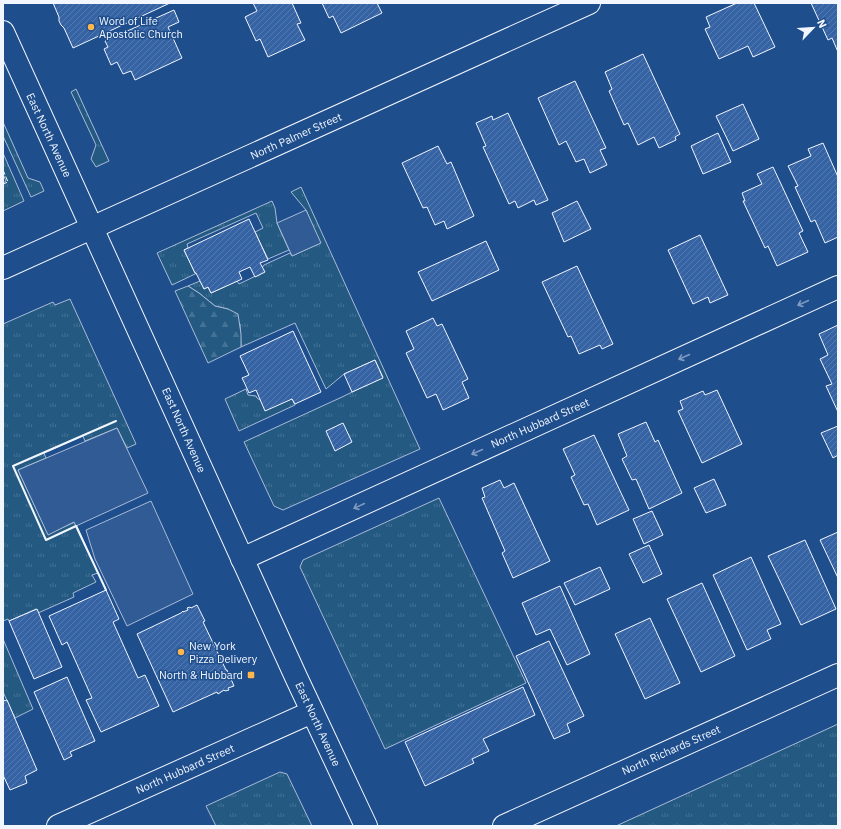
<svg xmlns="http://www.w3.org/2000/svg" width="841" height="829" font-family="'IBM Plex Sans',sans-serif">
  <style>
    .grass { fill: url(#grass-tufts); stroke: #a8bbd7 }
    .forest { fill: url(#forest-firs); stroke: #a8bbd7 }
    .parking { fill: #305b95; stroke: #a8bbd7 }
    .building { fill: url(#building-hatch); stroke: #f2f6ff }
    .lines { fill: none; stroke-linecap: round; stroke-linejoin: round }
    .minor-casing { stroke: #f2f6ff; stroke-width: 24 }
    .major-casing { stroke: #f2f6ff; stroke-width: 24 }
    .minor { stroke: #1f4e8c; stroke-width: 22 }
    .major { stroke: #1f4e8c; stroke-width: 22 }
    .fence { stroke: #f2f6ff; stroke-width: 1; stroke-dasharray: 5 2; stroke-linecap: butt }
    .wall { stroke: #f2f6ff; stroke-width: 2 }
    .oneway { stroke: #7e9ac0 }
    .poi-dot { fill: #ffb74d; stroke: #1f4e8c; stroke-width: 1.5 }
    .labels { text-anchor: middle; stroke-width: 3; stroke-linejoin: round; paint-order: stroke }
    .poi-label { font-size: 11px; fill: #f2f6ff; stroke: #1f4e8c; text-anchor: start }
    .street-label { font-size: 11px; fill: #f2f6ff; stroke: #1f4e8c }
  </style>
  <defs>
    <pattern id="grass-tufts" width="24" height="20" patternUnits="userSpaceOnUse"><rect width="24" height="20" fill="#245a82"/><path d="M3 7l-1-3M5 7V3M7 7l1-3M15 17l-1-3M17 17v-4M19 17l1-3" fill="none" stroke="#447295"/></pattern>
    <pattern id="forest-firs" width="22" height="20" patternUnits="userSpaceOnUse"><rect width="22" height="20" fill="#245a82"/><path d="M5 1l3.5 6h-7zM16 11l3.5 6h-7z" fill="#447295"/></pattern>
    <pattern id="building-hatch" width="6" height="6" patternUnits="userSpaceOnUse"><rect width="6" height="6" fill="#3563a3"/><path d="M-1 1l2-2M0 6l6-6M5 7l2-2" fill="none" stroke="#537ab1"/></pattern>
  </defs>
  <rect width="100%" height="100%" fill="#1f4e8c"/>
  <g class="grass">
    <polygon points="76,89 109,161 96,167 91,159 96,145 71,92"/>
    <polygon points="3,122 28,178 40,182 44,191 31,197 3,136"/>
    <polygon points="3,153 24,201 3,211 3,183 6,181 3,174"/>
    <polygon points="301,187 420,449 283,510 274,506 244,442 342,397 383,377 375,360 344,374 326,389 295,323 241,347 240,324 228,309 215,306 199,293 188,286 200,281 204,289 208,287 211,293 237,281 239,284 264,272 262,268 264,265 290,253 292,256 320,243 306,210 291,192"/>
    <polygon points="272,201 275,208 277,223 289,250 268,259 255,232 263,228 256,213 187,244 188,248 184,250 195,273 197,273 172,285 157,253"/>
    <polygon points="70,299 136,444 127,448 117,428 85,441 83,436 44,453 46,458 18,470 48,534 75,522 98,573 92,575 96,582 73,593 74,597 38,613 36,609 9,621 8,619 3,621 3,324 53,302 55,305"/>
    <polygon points="246,389 248,395 256,396 257,398 260,400 292,399 295,405 239,431 225,399"/>
    <polygon points="439,498 526,683 385,749 300,567 303,560"/>
    <polygon points="3,639 33,709 15,718 3,692"/>
    <polygon points="838,724 838,826 616,826"/>
    <polygon points="280,772 287,774 312,826 216,826 206,806"/>
  </g>
  <polygon class="forest" points="188,286 199,293 215,306 228,309 238,314 241,334 241,347 208,363 175,291"/>
  <g class="parking">
    <polygon points="306,210 321,243 292,256 277,223"/>
    <polygon points="117,428 148,493 76,526 74,522 48,535 18,470"/>
    <polygon points="151,501 193,594 127,626 95,559 86,530"/>
  </g>
  <g class="building">
    <polygon points="53,3 170,3 73,48 64,28 61,25 59,21 59,17"/>
    <polygon points="253,3 292,3 301,23 297,24 305,40 268,57 260,39 256,41 245,17 257,11"/>
    <polygon points="322,3 377,3 382,13 341,33 333,16 329,18"/>
    <polygon points="737,3 754,3 775,47 753,57 748,46 719,59 705,29 710,27 706,17"/>
    <polygon points="811,3 838,3 838,52 832,38 828,40"/>
    <polygon points="174,10 179,22 168,27 182,58 135,80 131,71 123,74 117,62 111,65 104,49 108,47 105,41"/>
    <polygon points="643,54 680,134 675,137 676,140 659,148 654,137 638,145 628,123 624,125 609,91 612,89 605,72"/>
    <polygon points="575,81 606,148 600,150 607,165 590,173 584,159 576,162 566,141 559,145 538,98"/>
    <polygon points="743,104 759,139 733,151 716,116"/>
    <polygon points="508,113 548,200 536,205 534,200 518,208 515,201 509,204 483,147 486,146 476,123 492,116 493,120"/>
    <polygon points="718,133 731,162 703,174 691,146"/>
    <polygon points="823,143 838,177 838,237 825,243 815,220 811,222 795,187 798,186 788,166 811,156 808,149"/>
    <polygon points="438,146 447,164 451,162 474,216 447,229 444,221 435,225 427,207 423,208 402,163"/>
    <polygon points="773,167 803,231 799,233 808,252 777,266 768,246 765,248 743,201 745,201 742,193 762,184 757,174"/>
    <polygon points="577,201 591,229 564,242 552,213"/>
    <polygon points="249,219 268,260 260,263 265,272 255,277 250,267 239,272 242,279 211,293 208,287 204,289 196,273 195,273 184,250"/>
    <polygon points="700,235 728,295 710,303 708,297 693,304 668,250"/>
    <polygon points="486,241 499,270 432,301 418,272"/>
    <polygon points="577,266 613,344 602,349 600,345 579,354 571,336 568,337 542,282"/>
    <polygon points="433,318 437,326 442,324 468,379 462,382 469,398 443,410 436,394 427,398 406,353 414,349 406,331"/>
    <polygon points="838,325 838,412 826,386 832,384 820,359 828,355 819,334"/>
    <polygon points="293,331 321,392 295,404 292,399 265,411 256,390 249,393 244,382 242,378 249,375 240,356"/>
    <polygon points="375,360 383,378 352,392 344,374"/>
    <polygon points="717,390 742,444 702,463 678,411 683,409 680,401 703,391 705,395"/>
    <polygon points="646,422 655,442 658,440 682,493 649,509 636,479 632,480 622,459 627,456 618,434"/>
    <polygon points="343,423 352,442 335,451 326,431"/>
    <polygon points="838,426 838,455 833,458 821,433"/>
    <polygon points="594,435 629,510 597,525 588,504 584,505 571,477 575,475 563,449"/>
    <polygon points="714,479 726,505 706,513 694,488"/>
    <polygon points="500,480 504,488 514,483 550,561 513,578 502,553 505,551 482,498 485,497 482,488"/>
    <polygon points="652,511 663,535 644,544 633,519"/>
    <polygon points="838,532 838,578 820,540"/>
    <polygon points="805,540 836,609 801,625 768,556"/>
    <polygon points="649,545 662,574 643,583 629,554"/>
    <polygon points="751,557 781,624 767,630 771,639 747,650 713,575"/>
    <polygon points="600,567 610,589 575,605 564,583"/>
    <polygon points="702,583 735,656 701,672 667,599"/>
    <polygon points="560,586 590,654 567,665 550,629 536,635 522,603"/>
    <polygon points="106,590 119,619 113,622 138,678 145,675 159,706 101,732 86,700 92,698 67,642 62,645 49,616"/>
    <polygon points="197,605 205,621 203,622 226,670 227,670 230,677 231,676 232,678 231,679 234,686 228,688 229,690 225,691 224,690 218,694 217,692 173,712 137,634 181,613 183,611 183,612 188,610 187,608 190,607 191,608"/>
    <polygon points="37,609 62,667 34,679 9,621"/>
    <polygon points="650,618 680,683 645,699 615,634"/>
    <polygon points="549,641 584,716 567,724 570,732 554,739 516,656"/>
    <polygon points="67,677 95,741 70,752 72,756 64,760 34,692"/>
    <polygon points="523,687 535,715 483,739 489,751 472,759 474,763 425,786 405,742"/>
    <polygon points="7,700 37,770 25,776 27,783 10,790 3,775 3,701"/>
  </g>
  <g class="lines">
    <defs>
      <g id="minor">
        <polyline points="3,268 589,3"/>
        <polyline points="242,559 838,287"/>
        <polyline points="58,826 312,712"/>
        <polyline points="504,826 838,675"/>
      </g>
      <polyline id="major" points="3,32 296,677 366,826"/>
    </defs>
    <use href="#minor" class="minor-casing"/>
    <use href="#major" class="major-casing"/>
    <use href="#minor" class="minor"/>
    <use href="#major" class="major"/>
    <polyline class="fence" points="3,170 8,182 3,184"/>
    <polyline class="wall" points="106,590 76,526 46,540 13,466 116,421"/>
  </g>
  <defs><path id="oneway-shaft" d="M-6 0H5M1.5-3L5.5 0L1.5 3" fill="none" stroke-width="1.6" stroke-linecap="round" stroke-linejoin="round"/></defs>
  <g class="oneway">
    <use href="#oneway-shaft" transform="translate(803 303) rotate(156)"/>
    <use href="#oneway-shaft" transform="translate(684 357) rotate(156)"/>
    <use href="#oneway-shaft" transform="translate(477 452) rotate(156)"/>
    <use href="#oneway-shaft" transform="translate(359 506) rotate(155)"/>
  </g>
  <g class="poi-dot">
    <circle cx="91" cy="27" r="4"/>
    <circle cx="181" cy="652" r="4"/>
    <rect x="247" y="671" width="8" height="8" rx="2"/>
  </g>
  <g class="labels">
    <g class="poi-label">
      <text x="99" y="25">Word of Life<tspan x="99" dy="13">Apostolic Church</tspan></text>
      <text x="189" y="650">New York<tspan x="189" dy="13">Pizza Delivery</tspan></text>
      <text x="243" y="679" text-anchor="end">North &amp; Hubbard</text>
    </g>
    <g class="street-label">
      <text transform="translate(49 135) rotate(65)" y="4">East North Avenue</text>
      <text transform="translate(296 136) rotate(-24)" y="4">North Palmer Street</text>
      <text transform="translate(540 423) rotate(-24)" y="4">North Hubbard Street</text>
      <text transform="translate(184 430) rotate(66)" y="4">East North Avenue</text>
      <text transform="translate(318 724) rotate(65)" y="4">East North Avenue</text>
      <text transform="translate(671 750) rotate(-24)" y="4">North Richards Street</text>
      <text transform="translate(185 769) rotate(-24)" y="4">North Hubbard Street</text>
    </g>
  </g>
  <rect width="841" height="829" fill="none" stroke="#f2f6ff" stroke-width="8"/>
  <g transform="translate(813 28) rotate(65)" stroke="#1f4e8c" stroke-width="3" paint-order="stroke">
  <path d="M0-3L7 15L0 10L-7 15Z" fill="#f2f6ff"/>
  <text y="-6" font-size="11" font-weight="bold" text-anchor="middle" fill="#f2f6ff">N</text>
  </g>
</svg>
